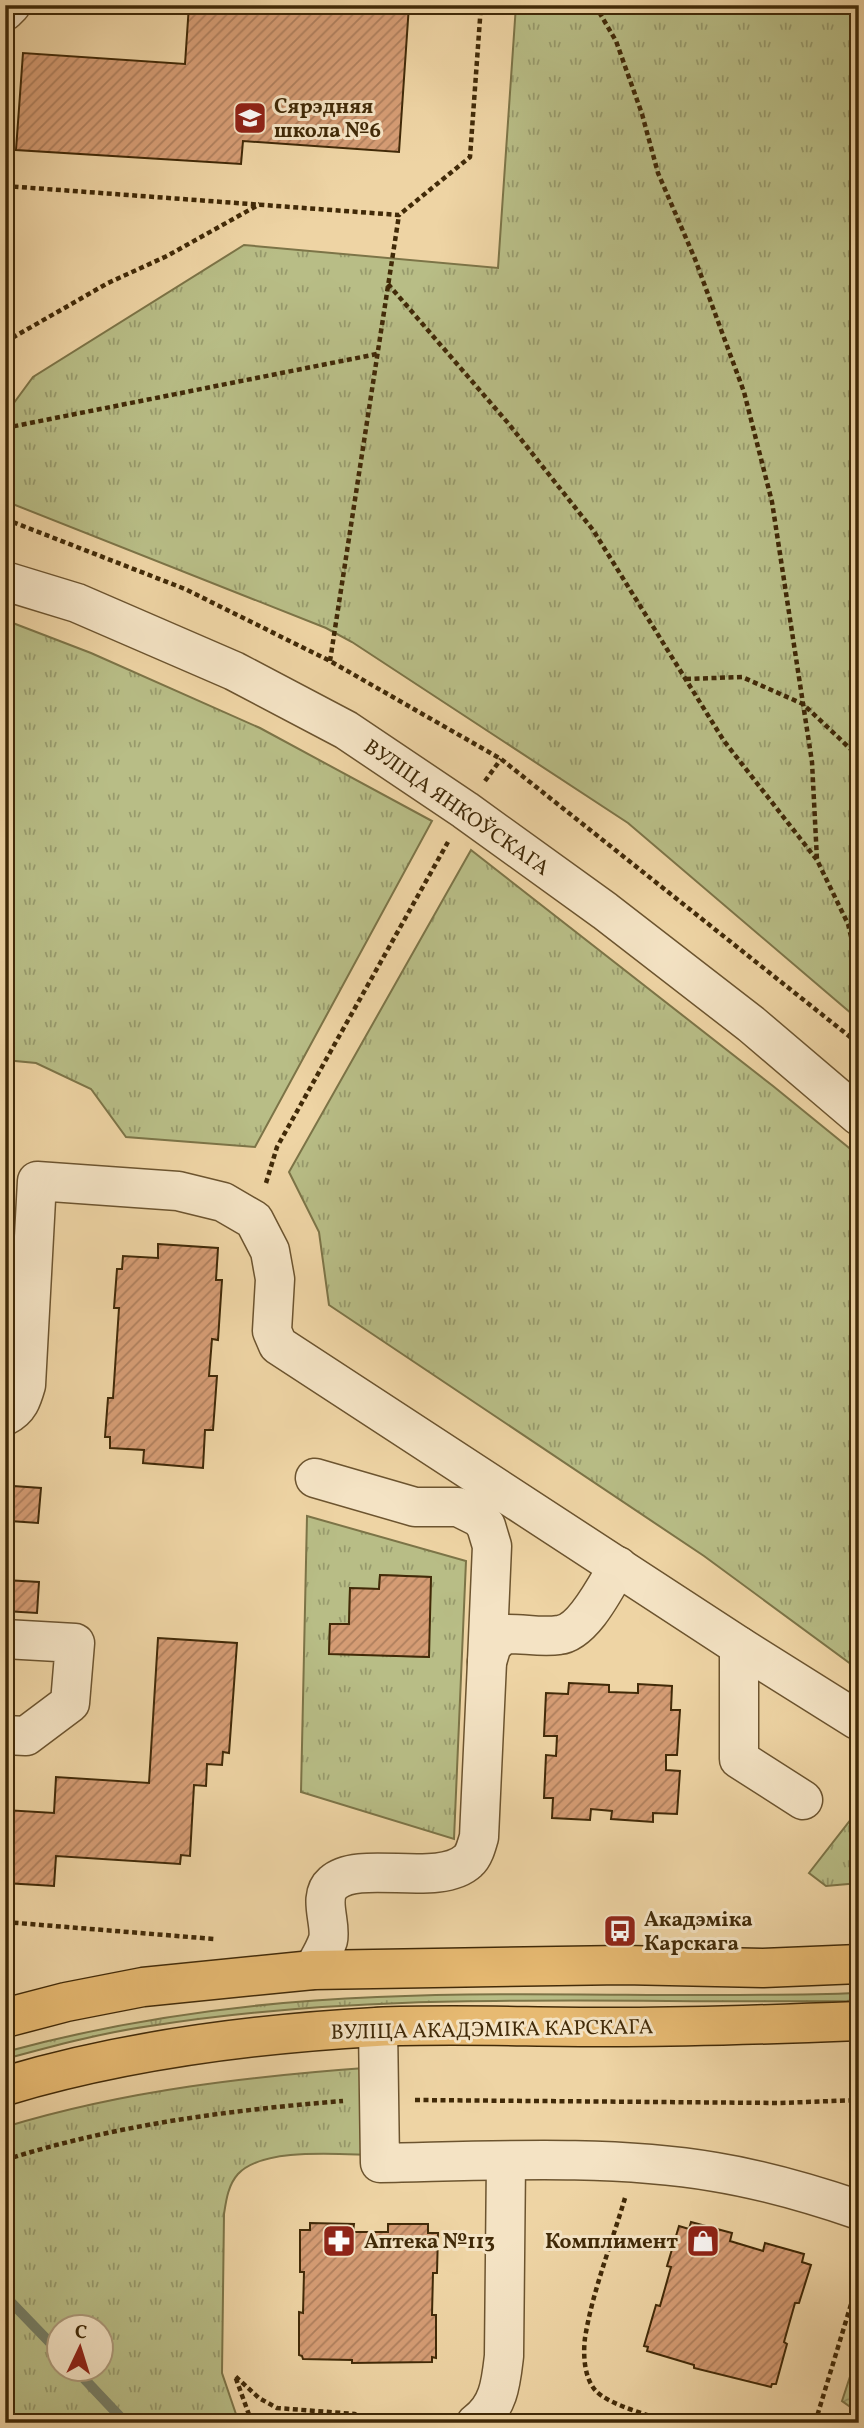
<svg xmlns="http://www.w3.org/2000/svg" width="864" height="2428" font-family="Vollkorn,serif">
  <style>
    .grass { fill: url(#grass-tufts); stroke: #7c7447; stroke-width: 2; fill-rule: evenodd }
    .park { fill: url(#park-crowns); stroke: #7c7447; stroke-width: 2 }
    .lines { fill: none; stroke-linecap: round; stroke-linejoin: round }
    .stream { stroke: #767f67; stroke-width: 10 }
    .building { fill: url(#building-hatch); stroke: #412a08; stroke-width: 2 }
    .minor-casing { stroke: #6c542f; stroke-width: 41 }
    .major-casing { stroke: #412a08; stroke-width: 41 }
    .path { stroke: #412a08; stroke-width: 4.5; stroke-dasharray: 5 3.5; stroke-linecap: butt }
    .minor { stroke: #f4e3c4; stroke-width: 38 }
    .major { stroke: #e7ba72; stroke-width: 38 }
    .labels { text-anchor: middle; stroke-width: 6; stroke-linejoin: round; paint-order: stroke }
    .poi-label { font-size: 21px; font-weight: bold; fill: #412a08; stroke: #f4e3c4; text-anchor: start }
    .street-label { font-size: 21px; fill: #412a08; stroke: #f4e3c4 }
  </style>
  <defs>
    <pattern id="grass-tufts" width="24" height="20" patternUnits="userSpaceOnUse" patternTransform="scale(1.75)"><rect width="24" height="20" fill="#b8bd86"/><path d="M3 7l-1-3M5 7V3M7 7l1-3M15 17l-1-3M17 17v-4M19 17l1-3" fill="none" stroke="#979a6c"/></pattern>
    <pattern id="park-crowns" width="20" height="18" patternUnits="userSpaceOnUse" patternTransform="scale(1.75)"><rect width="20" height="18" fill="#b8bd86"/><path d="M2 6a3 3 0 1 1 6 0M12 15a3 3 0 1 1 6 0" fill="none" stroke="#979a6c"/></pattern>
    <pattern id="building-hatch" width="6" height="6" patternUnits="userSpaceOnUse" patternTransform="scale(1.75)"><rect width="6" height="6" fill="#d59c74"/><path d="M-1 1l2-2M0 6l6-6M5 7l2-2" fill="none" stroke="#ae7f5d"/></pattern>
  </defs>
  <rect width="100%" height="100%" fill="#eed4a4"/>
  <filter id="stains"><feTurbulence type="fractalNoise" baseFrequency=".00286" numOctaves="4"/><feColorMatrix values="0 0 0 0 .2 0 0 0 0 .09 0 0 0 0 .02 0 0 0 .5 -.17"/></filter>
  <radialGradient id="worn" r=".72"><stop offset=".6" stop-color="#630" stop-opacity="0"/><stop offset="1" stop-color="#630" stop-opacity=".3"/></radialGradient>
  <g class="grass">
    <polygon points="516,5 859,5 859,1020 628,823 352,642 326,628 5,501 5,415 33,377 244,245 498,268"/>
    <polygon points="5,620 91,653 260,728 432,821 255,1147 126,1137 91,1089 36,1063 5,1060"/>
    <polygon points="471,850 773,1086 859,1156 859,1670 704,1556 329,1305 319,1232 289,1172"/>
    <path d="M307,1516L466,1561L454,1839L301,1792ZM380,1575L431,1577L428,1657L329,1653L330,1624H349L350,1588L379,1589Z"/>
    <polygon points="859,1809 859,1883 826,1886 809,1873"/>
    <path d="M859,1993V2000L847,2001C615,2004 380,1989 150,2026C101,2033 53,2046 5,2059V2052C126,2019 251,2002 377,1997C537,1990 698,1999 859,1993Z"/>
    <path d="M378,2067L380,2155C343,2155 264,2146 238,2174C228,2185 226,2201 224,2214L222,2373L239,2423H5V2127C126,2090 252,2076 378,2067ZM60,2326H102V2368H60Z"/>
  </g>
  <polygon class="park" points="859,2349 859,2413 842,2401"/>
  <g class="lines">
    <g class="stream">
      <polyline points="5,2296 60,2353"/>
      <polyline points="74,2368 126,2423"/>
    </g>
  </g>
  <g class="building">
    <polygon points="189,5 409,5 399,152 243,141 241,164 16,150 23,53 185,64"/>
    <polygon points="158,1244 218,1248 216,1280 222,1280 218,1340 212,1339 209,1376 217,1376 213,1430 205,1430 203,1468 143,1463 144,1450 110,1448 110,1437 105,1437 108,1398 113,1398 119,1308 114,1308 117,1269 122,1269 123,1256 158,1258"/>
    <polygon points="13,1486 41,1488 38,1523 10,1521"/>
    <polygon points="380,1575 431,1577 429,1657 329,1654 330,1624 349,1624 350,1588 379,1589"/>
    <polygon points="5,1580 39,1582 37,1613 5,1611"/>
    <polygon points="158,1638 237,1643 229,1753 223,1752 222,1765 207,1764 206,1786 194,1785 190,1856 181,1855 180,1864 56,1856 54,1886 5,1883 5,1810 54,1813 56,1777 149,1783"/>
    <polygon points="569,1683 609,1685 609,1692 638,1693 638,1684 672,1686 671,1710 680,1710 677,1755 666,1755 666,1770 680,1771 677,1814 653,1813 653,1822 611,1819 612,1811 591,1809 590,1820 552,1818 553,1798 544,1798 546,1755 556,1756 557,1736 544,1736 546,1693 568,1694"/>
    <polygon points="691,2222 732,2233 730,2241 763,2251 765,2243 804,2254 802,2262 811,2265 799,2303 795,2303 784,2342 787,2344 776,2384 772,2384 771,2387 694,2368 694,2365 647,2351 648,2347 644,2346 656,2305 660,2306 671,2267 667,2266 679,2226 689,2229"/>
    <polygon points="310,2223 354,2224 353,2232 388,2232 388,2224 428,2224 428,2233 438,2233 437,2273 433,2273 432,2315 436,2315 436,2358 432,2357 432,2362 352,2363 352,2360 303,2359 302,2356 299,2355 299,2312 303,2313 304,2272 300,2272 300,2230 310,2230"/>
  </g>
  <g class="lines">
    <defs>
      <g id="minor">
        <polyline points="5,11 11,5"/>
        <polyline points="5,581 77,603 234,671 346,730 465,810 605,911 751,1024 859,1116"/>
        <path d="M5,1416C19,1409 22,1399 26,1385L37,1181L178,1191L223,1202L254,1220L270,1251L275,1279L272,1331L278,1345L739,1646L857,1720"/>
        <polyline points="315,1478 415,1507 458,1507 480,1518 486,1526 492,1546 487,1662"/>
        <polyline points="5,1639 75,1643 70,1703 26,1736 5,1735"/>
        <polyline points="739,1646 739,1759 803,1800"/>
        <path d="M313,1970C318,1961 325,1950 328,1940C332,1923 317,1897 333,1883C359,1859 439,1888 468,1861C474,1856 477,1844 479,1837L487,1662L492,1645L504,1634C522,1633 541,1638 559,1635C584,1632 606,1586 618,1566"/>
        <path d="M378,2027L380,2163C487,2161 609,2154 715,2172C764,2180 812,2194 859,2210"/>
        <path d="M476,2423C499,2407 501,2382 504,2356L506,2161"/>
      </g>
      <g id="major">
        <polyline points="5,2018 66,2002 143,1987 313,1970 623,1965 763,1968 859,1964"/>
        <path d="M5,2086C125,2050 251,2034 376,2027C459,2023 543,2028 626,2027C703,2027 781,2024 859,2021"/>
      </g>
    </defs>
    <use href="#minor" class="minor-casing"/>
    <use href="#major" class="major-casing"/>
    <g class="path">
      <polyline points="595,5 616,41 642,114 658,173 695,259 744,392 772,502 812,762 817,860"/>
      <polyline points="5,186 399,215 470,157 481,5"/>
      <polyline points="388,284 508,423 593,530 724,741 817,860 848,924 859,970"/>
      <polyline points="5,342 108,283 167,256 260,204"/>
      <polyline points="5,428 377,354"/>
      <polyline points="5,519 185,589 330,661 501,759 859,1044"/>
      <polyline points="330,661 399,215"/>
      <polyline points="686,679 742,677 803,704 859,757"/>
      <polyline points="485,781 501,759"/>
      <polyline points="266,1183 277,1147 448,842"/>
      <polyline points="5,1922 214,1939"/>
      <polyline points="415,2100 780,2103 859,2100"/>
      <path d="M5,2160C114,2125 230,2110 343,2101"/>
      <path d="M625,2198C612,2242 592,2293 585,2338C583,2354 584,2377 595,2390C608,2405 654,2417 674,2423"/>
      <polyline points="252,2423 235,2376 259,2398 277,2408 355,2414 355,2423"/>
      <polyline points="639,2423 649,2415"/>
      <polyline points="815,2423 859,2278"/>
    </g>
    <use href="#minor" class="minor"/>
    <use href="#major" class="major"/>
  </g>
  <defs>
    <symbol id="school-square" viewBox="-11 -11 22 22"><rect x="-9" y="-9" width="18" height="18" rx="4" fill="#8f2418" stroke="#f4e3c4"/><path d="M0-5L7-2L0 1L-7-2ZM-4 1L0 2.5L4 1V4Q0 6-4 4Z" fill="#fff"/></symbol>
    <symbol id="bus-square" viewBox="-11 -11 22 22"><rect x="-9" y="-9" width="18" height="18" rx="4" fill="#8f2418" stroke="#f4e3c4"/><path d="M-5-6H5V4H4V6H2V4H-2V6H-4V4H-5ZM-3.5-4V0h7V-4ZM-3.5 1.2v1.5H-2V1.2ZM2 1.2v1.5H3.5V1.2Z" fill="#fff"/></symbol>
    <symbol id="pharmacy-square" viewBox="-11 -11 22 22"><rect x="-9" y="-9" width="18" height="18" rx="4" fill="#8f2418" stroke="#f4e3c4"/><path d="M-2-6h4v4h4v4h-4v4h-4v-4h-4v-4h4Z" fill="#fff"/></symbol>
    <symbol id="shop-square" viewBox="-11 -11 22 22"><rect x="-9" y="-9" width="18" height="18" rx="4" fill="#8f2418" stroke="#f4e3c4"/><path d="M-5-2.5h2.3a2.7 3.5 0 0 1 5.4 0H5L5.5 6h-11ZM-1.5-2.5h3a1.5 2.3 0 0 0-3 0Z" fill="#fff"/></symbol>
  </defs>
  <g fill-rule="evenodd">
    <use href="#school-square" x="231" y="99" width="38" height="38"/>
    <use href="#bus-square" x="601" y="1912" width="38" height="38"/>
    <use href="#pharmacy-square" x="320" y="2222" width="38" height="38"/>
    <use href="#shop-square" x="684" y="2222" width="38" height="38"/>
  </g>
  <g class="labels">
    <g class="poi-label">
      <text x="274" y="113">Сярэдняя<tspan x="274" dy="24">школа №6</tspan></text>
      <text x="644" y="1926">Акадэміка<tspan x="644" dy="24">Карскага</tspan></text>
      <text x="364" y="2248">Аптека №113</text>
      <text x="678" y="2248" text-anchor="end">Комплимент</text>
    </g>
    <g class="street-label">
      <text transform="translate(457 807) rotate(35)" y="7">ВУЛІЦА ЯНКОЎСКАГА</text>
      <text transform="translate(492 2029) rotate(-1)" y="7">ВУЛІЦА АКАДЭМІКА КАРСКАГА</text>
    </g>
  </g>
  <rect width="864" height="2428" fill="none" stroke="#eed4a4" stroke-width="28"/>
  <rect x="7" y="7" width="850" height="2414" fill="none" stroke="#412a08" stroke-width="3.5"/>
  <rect x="14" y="14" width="836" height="2400" fill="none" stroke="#412a08" stroke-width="2"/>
  <g transform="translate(80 2348) rotate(4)"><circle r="33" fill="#f4e3c4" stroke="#ac9979" stroke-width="2"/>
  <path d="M0-5L12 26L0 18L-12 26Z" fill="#8f2418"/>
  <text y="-10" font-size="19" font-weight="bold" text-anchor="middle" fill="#412a08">С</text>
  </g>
  <rect width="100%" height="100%" filter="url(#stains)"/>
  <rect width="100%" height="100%" fill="url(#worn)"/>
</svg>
